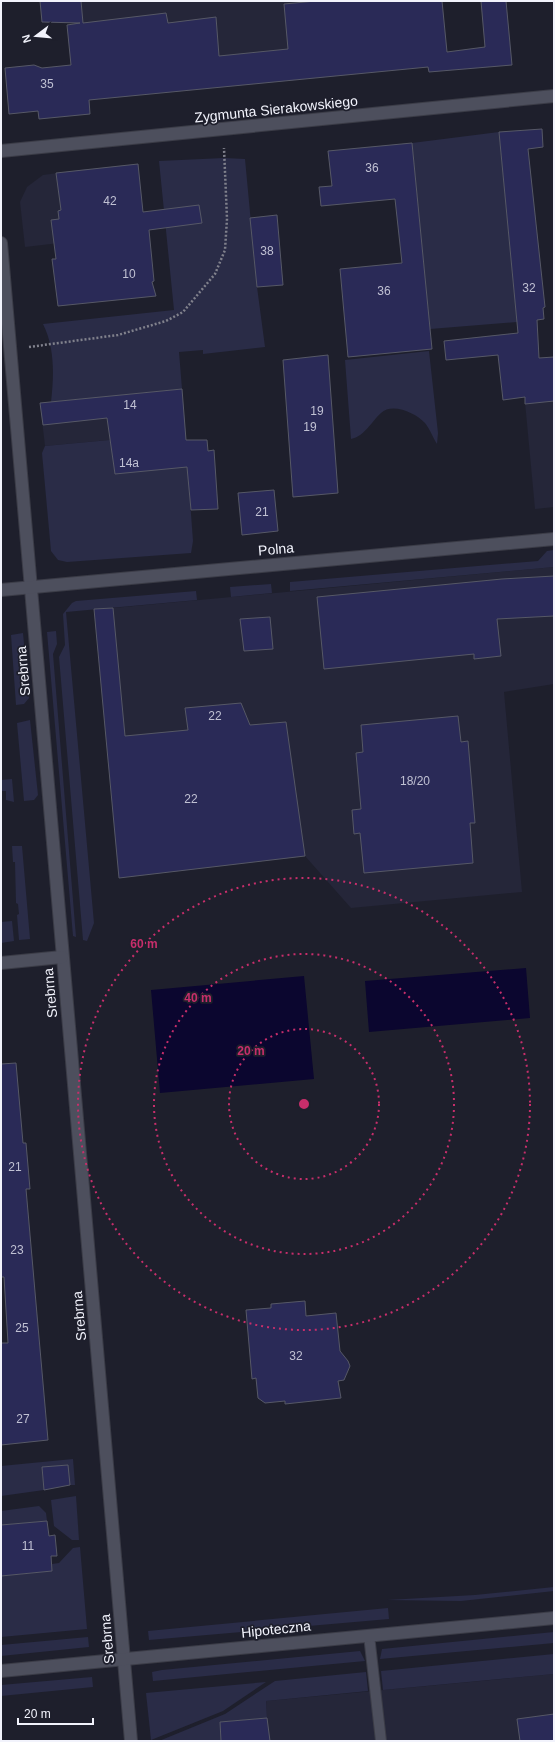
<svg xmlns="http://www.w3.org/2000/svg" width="555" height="1742" font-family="Helvetica,sans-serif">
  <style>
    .built { fill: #252639 }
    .green { fill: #2a2c47 }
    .water { fill: #0b062f }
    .building { fill: #2a2a57; stroke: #565866 }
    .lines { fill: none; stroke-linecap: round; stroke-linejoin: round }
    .lane-casing { stroke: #3b3c47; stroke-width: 12 }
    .street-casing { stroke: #3b3c47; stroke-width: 14 }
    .secondary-casing { stroke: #3b3c47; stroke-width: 14 }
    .path { stroke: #80818c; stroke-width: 2.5; stroke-dasharray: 2 2; stroke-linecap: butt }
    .lane { stroke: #4d4f5d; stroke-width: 10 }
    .street { stroke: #4d4f5d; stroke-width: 12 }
    .secondary { stroke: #4d4f5d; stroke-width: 12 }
    .ring { fill: none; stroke: #c72e6b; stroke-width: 2; stroke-dasharray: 2 4 }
    .labels { text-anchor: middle; stroke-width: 3.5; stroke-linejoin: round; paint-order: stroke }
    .number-label { font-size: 12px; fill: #c0c1d3 }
    .street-label { font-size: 14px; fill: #f2f3fc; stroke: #1e1f2c }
    .centre { fill: #c72e6b; stroke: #1e1f2c; stroke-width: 2 }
    .ring-label { font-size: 12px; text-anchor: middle; font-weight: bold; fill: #c72e6b; stroke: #1e1f2c; stroke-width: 3.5; stroke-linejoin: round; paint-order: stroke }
  </style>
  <rect width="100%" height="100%" fill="#1e1f2c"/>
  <g class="built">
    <polygon points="81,1 423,1 428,66 89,100"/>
    <polygon points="87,169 94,239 25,247 20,202 27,187 43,175"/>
    <polygon points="554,378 554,507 535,509 523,381"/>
    <polygon points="182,389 185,433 45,446 40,403"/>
    <polygon points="554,567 554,684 504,692 522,892 351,908 305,856 138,876 113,608"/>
    <polygon points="554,1674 554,1741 221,1741 220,1722 267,1718 266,1701"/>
  </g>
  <g class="green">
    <polygon points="499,132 517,322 430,329 412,143"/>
    <path d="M224,158L245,159L257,287L265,347L203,354V350L179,352L182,389L51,402C54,376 55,348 43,324L174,310L159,161Z"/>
    <path d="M429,351L438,433L437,444C433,438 430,429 425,423C416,413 392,402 381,413C371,422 365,436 351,439L345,360Z"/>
    <polygon points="185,433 193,541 191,553 67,562 58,560 51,551 42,453 45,446"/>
    <polygon points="554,550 554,567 290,591 290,582 538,561 547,551"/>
    <polygon points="271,584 272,593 231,597 230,587"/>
    <polygon points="196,591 197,600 66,612 94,923 87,941 83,940 59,657 65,645 63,614 72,603 76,601"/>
    <polygon points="56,631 57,644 53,654 76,937 73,936 47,632"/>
    <polygon points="23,633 29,698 24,704 16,705 11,635"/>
    <polygon points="30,720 38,795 34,800 24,801 17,723"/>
    <polygon points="12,779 14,802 6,800 6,791 1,791 1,780"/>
    <polygon points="12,846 22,846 30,939 19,940 17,915 19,914 18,904 16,903 15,862 13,862"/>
    <polygon points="12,921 14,941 1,943 1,922"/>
    <polygon points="73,1459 75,1485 70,1485 67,1465 42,1468 44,1490 1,1496 1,1466"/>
    <polygon points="76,1496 79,1540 72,1540 54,1526 51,1500"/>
    <polygon points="39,1506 46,1513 47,1521 1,1525 1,1511"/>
    <polygon points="80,1547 87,1629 1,1637 1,1576 52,1571 52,1564 59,1563 73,1548"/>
    <polygon points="554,1587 554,1591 461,1601 387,1600 475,1595"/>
    <polygon points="388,1608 389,1619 149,1640 148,1631"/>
    <polygon points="554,1632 554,1643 380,1659 382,1649"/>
    <polygon points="88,1637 89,1647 1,1656 1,1645"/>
    <polygon points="360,1651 365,1661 153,1681 152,1672 162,1670"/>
    <polygon points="554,1654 554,1674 383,1690 381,1671"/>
    <polygon points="366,1672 368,1691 266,1701 267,1718 220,1722 221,1741 159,1741 225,1714 275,1681"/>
    <polygon points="92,1677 93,1687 1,1696 1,1685"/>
    <polygon points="266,1682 223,1711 151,1740 146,1693"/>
  </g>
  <g class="water">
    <polygon points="526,968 530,1018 369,1032 365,981"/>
    <polygon points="304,976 314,1079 160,1093 151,990"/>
  </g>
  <g class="building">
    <polygon points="40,1 81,1 83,23 166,13 168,23 216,17 219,56 288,49 284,4 316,1 442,1 447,52 485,47 481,1 506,1 512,65 429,72 428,67 89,100 90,114 39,119 38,111 9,114 5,68 34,65 42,68 71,65 67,25 80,23 42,22"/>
    <polygon points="542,129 543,147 528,149 545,307 543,308 544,319 537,320 539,358 554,357 554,401 525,404 525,397 503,400 498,355 446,360 444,341 518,333 499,132"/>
    <polygon points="412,143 432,349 348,357 340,269 402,263 395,199 321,206 319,187 332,186 328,151"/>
    <polygon points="138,164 143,212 199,205 202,223 149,230 154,281 152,282 156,296 58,306 52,259 56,259 51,220 59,219 58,211 61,210 56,173"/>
    <polygon points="277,215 283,285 257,287 250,218"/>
    <polygon points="328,355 338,493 293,497 283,360"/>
    <polygon points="182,389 186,440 207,440 208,451 214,450 218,509 191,510 187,467 115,474 107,418 43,425 40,403"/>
    <polygon points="274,490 278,531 242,535 238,493"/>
    <polygon points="554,576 554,616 497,619 501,656 474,659 474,654 324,669 317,597 502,579"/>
    <polygon points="113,608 125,736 188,730 185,708 241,703 250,725 286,722 305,856 119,878 94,609"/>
    <polygon points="270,617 273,649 244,651 240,619"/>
    <polygon points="458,716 461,742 468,741 475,823 470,823 473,863 364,873 360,833 354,834 352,810 361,809 356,753 363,752 361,725"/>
    <polygon points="16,1063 23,1143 26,1143 30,1189 26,1189 48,1440 1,1445 1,1343 8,1343 4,1277 1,1277 1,1064"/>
    <polygon points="305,1301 306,1316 336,1313 340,1351 348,1361 350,1366 344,1380 338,1381 341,1398 285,1404 285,1401 265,1403 258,1398 256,1378 252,1379 246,1310 271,1308 271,1304"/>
    <polygon points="68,1465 70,1485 44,1490 42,1467"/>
    <polygon points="47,1521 49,1536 55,1535 57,1556 51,1556 52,1571 1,1576 1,1525"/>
    <polygon points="554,1714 554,1741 520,1741 517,1719"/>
    <polygon points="267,1718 270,1741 221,1741 220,1722"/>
  </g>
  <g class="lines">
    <defs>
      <polyline id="lane" points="369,1635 381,1741"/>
      <g id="street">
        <polyline points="1,151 554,96"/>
        <polyline points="1,243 131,1741"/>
        <polyline points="1,590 554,539"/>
        <polyline points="1,963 62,957"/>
      </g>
      <polyline id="secondary" points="1,1671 554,1618"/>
    </defs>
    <use href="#lane" class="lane-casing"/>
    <use href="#street" class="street-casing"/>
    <use href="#secondary" class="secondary-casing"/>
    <polyline class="path" points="29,347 118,335 166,321 183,312 215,274 225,250 227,219 224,148"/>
    <use href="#lane" class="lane"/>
    <use href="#street" class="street"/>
    <use href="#secondary" class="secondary"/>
  </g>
  <g class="ring">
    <circle cx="304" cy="1104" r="75"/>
    <circle cx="304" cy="1104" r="150"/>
    <circle cx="304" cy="1104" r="226"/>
  </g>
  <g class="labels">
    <g class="number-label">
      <text x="47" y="88">35</text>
      <text x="372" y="172">36</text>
      <text x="110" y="205">42</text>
      <text x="267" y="255">38</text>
      <text x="129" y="278">10</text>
      <text x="529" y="292">32</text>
      <text x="384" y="295">36</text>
      <text x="130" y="409">14</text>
      <text x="317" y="415">19</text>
      <text x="310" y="431">19</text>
      <text x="129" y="467">14a</text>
      <text x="262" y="516">21</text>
      <text x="215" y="720">22</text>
      <text x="415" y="785">18/20</text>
      <text x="191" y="803">22</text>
      <text x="15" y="1171">21</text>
      <text x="17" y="1254">23</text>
      <text x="22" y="1332">25</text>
      <text x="296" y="1360">32</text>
      <text x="23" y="1423">27</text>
      <text x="28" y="1550">11</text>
    </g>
    <g class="street-label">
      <text transform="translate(276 109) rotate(-6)" y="5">Zygmunta Sierakowskiego</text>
      <text transform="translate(276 549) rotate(-5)" y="5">Polna</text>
      <text transform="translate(23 671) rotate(-95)" y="5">Srebrna</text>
      <text transform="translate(50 993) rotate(-95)" y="5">Srebrna</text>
      <text transform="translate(79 1316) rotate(-95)" y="5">Srebrna</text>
      <text transform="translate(276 1629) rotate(-6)" y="5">Hipoteczna</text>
      <text transform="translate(107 1639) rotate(-95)" y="5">Srebrna</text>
    </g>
  </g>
  <circle cx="304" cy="1104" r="6" class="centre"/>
  <g class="ring-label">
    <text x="144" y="948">60 m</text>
    <text x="198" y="1002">40 m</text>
    <text x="251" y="1055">20 m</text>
  </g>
  <rect width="555" height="1742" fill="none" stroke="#f2f3fc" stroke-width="4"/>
  <g transform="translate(36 36) rotate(254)" stroke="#1e1f2c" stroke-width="3" paint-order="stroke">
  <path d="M0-3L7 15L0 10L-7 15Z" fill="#f2f3fc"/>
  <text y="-6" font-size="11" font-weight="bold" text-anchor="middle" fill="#f2f3fc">N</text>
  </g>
  <path d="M18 1718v6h75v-6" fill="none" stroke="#f2f3fc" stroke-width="2"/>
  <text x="24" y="1718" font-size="12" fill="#f2f3fc" stroke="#1e1f2c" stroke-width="3" paint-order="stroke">20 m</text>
</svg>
